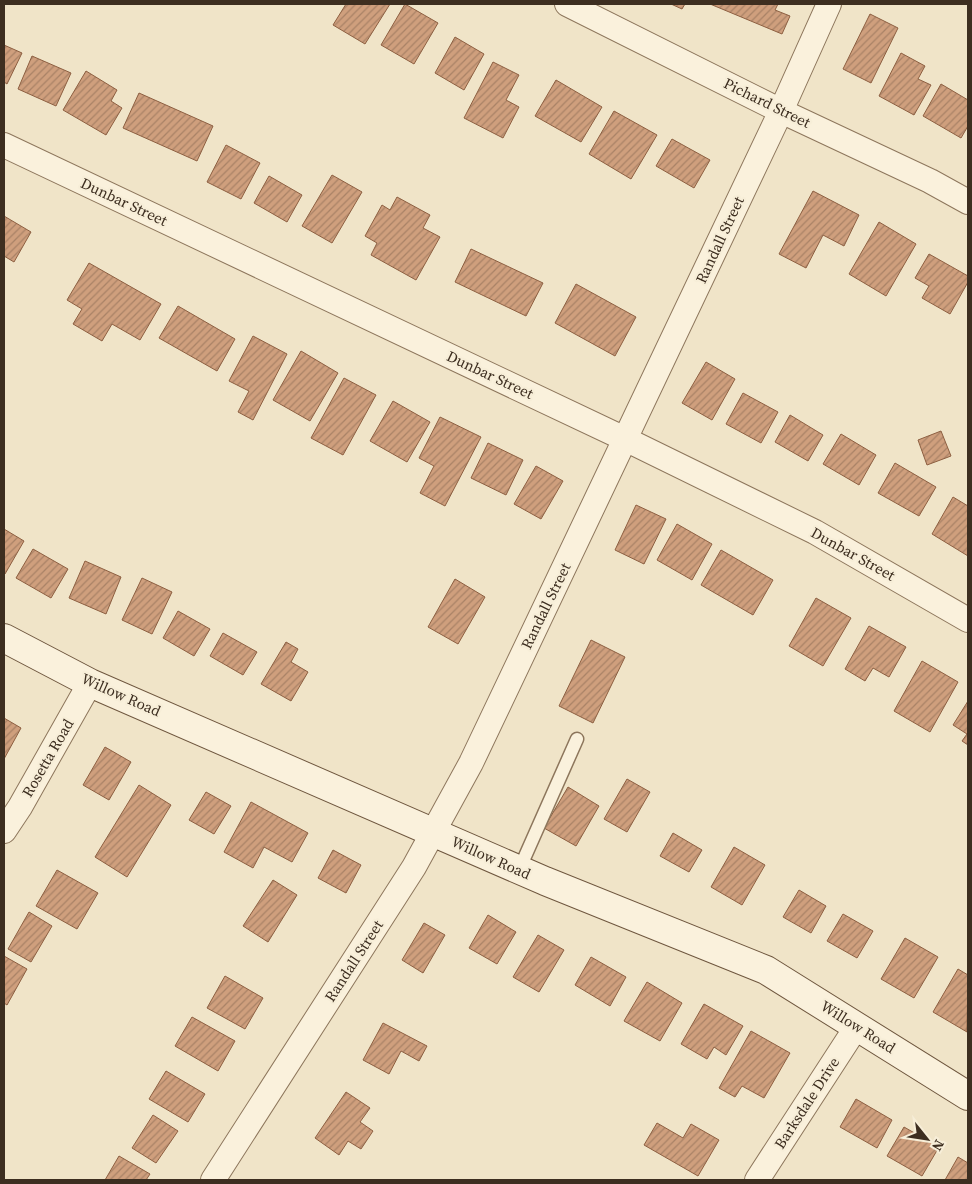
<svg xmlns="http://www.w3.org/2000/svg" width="972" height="1184" font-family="'Source Serif 4',serif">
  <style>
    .building { fill: url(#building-hatch); stroke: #8d5f41 }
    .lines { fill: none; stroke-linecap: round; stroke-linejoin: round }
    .lane-casing { stroke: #8d765c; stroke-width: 15 }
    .street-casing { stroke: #8d765c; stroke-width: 26 }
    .secondary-casing { stroke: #6f573f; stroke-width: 30 }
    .lane { stroke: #faf1dc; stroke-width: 12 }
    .street { stroke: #faf1dc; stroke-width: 24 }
    .secondary { stroke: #faf1dc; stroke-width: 28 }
    .labels { text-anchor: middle; stroke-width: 4.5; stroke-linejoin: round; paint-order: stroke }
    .street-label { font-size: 15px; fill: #3d2e20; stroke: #f7eed8 }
  </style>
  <defs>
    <pattern id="building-hatch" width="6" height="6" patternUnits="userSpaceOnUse" patternTransform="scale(1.25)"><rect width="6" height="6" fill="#cf9f7d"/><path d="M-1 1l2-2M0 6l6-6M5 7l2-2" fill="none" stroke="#a98266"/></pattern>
  </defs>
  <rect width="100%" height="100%" fill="#f0e4c8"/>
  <g class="building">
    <polygon points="346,4 390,4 365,44 333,25"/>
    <polygon points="405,4 438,23 414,64 381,45"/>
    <polygon points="671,4 685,4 682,9"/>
    <polygon points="710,4 778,4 775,10 790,16 782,34"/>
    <polygon points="870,14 898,28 871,83 843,69"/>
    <polygon points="455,37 484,54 464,90 435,73"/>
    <polygon points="4,45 22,53 7,84 4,82"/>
    <polygon points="901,53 925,66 918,79 931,85 914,115 879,96"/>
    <polygon points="32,56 71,73 56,106 18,89"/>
    <polygon points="493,62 519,75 506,100 519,107 503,138 464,118"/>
    <polygon points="86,71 117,90 111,101 122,108 106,135 63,110"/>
    <polygon points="556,80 602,107 581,142 535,116"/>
    <polygon points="941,84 968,100 968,126 961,138 923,116"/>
    <polygon points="139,93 213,126 197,161 123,128"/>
    <polygon points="614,111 657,135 631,179 589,154"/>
    <polygon points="672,139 710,160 694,188 656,166"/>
    <polygon points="226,145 260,163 241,199 207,182"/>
    <polygon points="332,175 362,192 332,243 302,226"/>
    <polygon points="269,176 302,195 287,222 254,203"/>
    <polygon points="813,191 859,215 844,246 823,235 806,268 779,254"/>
    <polygon points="397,197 430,215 423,228 440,237 416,280 371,255 377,243 365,236 382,205 390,210"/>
    <polygon points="4,216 31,232 14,262 4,256"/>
    <polygon points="879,222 916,244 886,296 849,274"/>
    <polygon points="471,249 543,283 526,316 455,282"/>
    <polygon points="929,254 968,276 968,282 950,314 922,298 929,286 915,278"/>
    <polygon points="89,263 161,304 140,340 112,324 102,341 73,324 82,309 67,300"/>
    <polygon points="576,284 636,317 615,356 555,323"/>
    <polygon points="178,306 235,339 217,371 159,338"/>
    <polygon points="253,336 287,354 253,420 238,412 249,391 229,381"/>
    <polygon points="301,351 338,373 310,421 273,400"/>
    <polygon points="706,362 735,379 712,420 682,403"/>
    <polygon points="344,378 376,395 343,455 311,438"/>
    <polygon points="743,393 778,412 761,443 726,424"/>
    <polygon points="393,401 430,422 407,462 370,441"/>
    <polygon points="790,415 823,435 808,461 775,442"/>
    <polygon points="440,417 481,437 445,506 420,493 434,466 419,458"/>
    <polygon points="941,431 951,456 927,465 918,440"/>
    <polygon points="841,434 876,455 859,485 823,464"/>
    <polygon points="488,443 523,460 506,495 471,478"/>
    <polygon points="895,463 936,487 919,516 878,493"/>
    <polygon points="536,466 563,481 541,519 514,504"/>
    <polygon points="953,497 968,506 968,556 932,534"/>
    <polygon points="636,505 666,519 644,564 615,550"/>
    <polygon points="677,524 712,544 692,580 657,560"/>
    <polygon points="4,529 24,541 5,574 4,573"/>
    <polygon points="33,549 68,569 51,598 16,578"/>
    <polygon points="721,550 773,580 753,615 701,585"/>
    <polygon points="85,561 121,577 106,614 69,598"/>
    <polygon points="142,578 172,592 152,634 122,620"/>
    <polygon points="455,579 485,597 458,644 428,627"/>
    <polygon points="816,598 851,618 823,666 789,646"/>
    <polygon points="178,611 210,629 194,656 163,638"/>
    <polygon points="869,626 906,647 889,677 873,668 865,681 845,669"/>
    <polygon points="223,633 257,652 243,675 210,656"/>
    <polygon points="591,640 625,657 593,723 559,706"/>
    <polygon points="286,642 298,649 291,662 308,672 291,701 261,684"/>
    <polygon points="922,661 958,682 930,732 894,711"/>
    <polygon points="968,701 968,745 962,741 967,734 953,725"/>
    <polygon points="4,718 21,728 4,759"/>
    <polygon points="105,747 131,762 109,800 83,785"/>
    <polygon points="627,779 650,792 627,832 604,819"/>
    <polygon points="139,785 171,805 127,877 95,857"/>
    <polygon points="568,787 599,806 576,846 544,828"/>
    <polygon points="206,792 231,806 214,834 189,820"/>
    <polygon points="251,802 308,833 292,862 264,847 253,868 224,852"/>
    <polygon points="673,833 702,850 689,872 660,856"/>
    <polygon points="734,847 765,865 742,905 711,887"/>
    <polygon points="333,850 361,865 346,893 318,878"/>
    <polygon points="57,870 98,893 77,929 36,906"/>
    <polygon points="273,880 297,895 268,942 243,926"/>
    <polygon points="799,890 826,906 811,933 783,917"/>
    <polygon points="29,912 52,926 31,962 8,949"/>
    <polygon points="843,914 873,931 857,958 827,941"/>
    <polygon points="488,915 516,932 497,964 469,948"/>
    <polygon points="424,923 445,935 423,973 402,960"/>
    <polygon points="538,935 564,950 539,992 513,977"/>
    <polygon points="905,938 938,957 914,998 881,979"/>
    <polygon points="4,956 27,969 7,1005 4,1003"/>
    <polygon points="591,957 626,977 610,1006 575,985"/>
    <polygon points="958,969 968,975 967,1032 933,1012"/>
    <polygon points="225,976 263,998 245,1029 207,1008"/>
    <polygon points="647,982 682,1003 660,1041 624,1021"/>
    <polygon points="704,1004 743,1026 726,1055 714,1047 707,1059 681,1044"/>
    <polygon points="192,1017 235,1041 218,1071 175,1046"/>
    <polygon points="383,1023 427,1046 419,1061 401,1051 389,1074 363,1060"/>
    <polygon points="751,1031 790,1053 764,1098 742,1086 735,1097 719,1088"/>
    <polygon points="166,1071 205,1094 188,1122 149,1099"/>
    <polygon points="346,1092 370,1108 360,1122 373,1131 361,1149 348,1141 339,1155 315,1138"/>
    <polygon points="856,1099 892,1120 877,1148 840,1127"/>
    <polygon points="153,1115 178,1131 156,1163 132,1148"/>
    <polygon points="657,1123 683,1138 691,1124 719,1140 698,1176 644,1145"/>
    <polygon points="904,1127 939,1147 922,1176 887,1156"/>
    <polygon points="119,1156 150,1174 146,1180 105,1180"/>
    <polygon points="958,1157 968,1163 968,1180 945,1180"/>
  </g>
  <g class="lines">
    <defs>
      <polyline id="lane" points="519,870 577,739"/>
      <g id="street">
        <polyline points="567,4 781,111 930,181 968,202"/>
        <polyline points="4,145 625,439 815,532 968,620"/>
        <polyline points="4,831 20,807 90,683"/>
        <polyline points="213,1180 414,867 471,763 781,111 829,4"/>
        <polyline points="757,1180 857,1026"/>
      </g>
      <polyline id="secondary" points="4,638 90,683 545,881 766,970 968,1096"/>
    </defs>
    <use href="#lane" class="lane-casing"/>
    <use href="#street" class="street-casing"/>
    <use href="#secondary" class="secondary-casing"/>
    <use href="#lane" class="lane"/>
    <use href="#street" class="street"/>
    <use href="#secondary" class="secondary"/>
  </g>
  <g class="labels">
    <g class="street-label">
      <text transform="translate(767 103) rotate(26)" y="5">Pichard Street</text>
      <text transform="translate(124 202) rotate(25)" y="5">Dunbar Street</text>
      <text transform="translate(720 240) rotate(-65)" y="5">Randall Street</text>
      <text transform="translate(490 375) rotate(25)" y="5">Dunbar Street</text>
      <text transform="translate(853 554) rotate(29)" y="5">Dunbar Street</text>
      <text transform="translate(546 606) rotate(-64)" y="5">Randall Street</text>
      <text transform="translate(121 695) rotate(24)" y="5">Willow Road</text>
      <text transform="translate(48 758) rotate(-60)" y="5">Rosetta Road</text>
      <text transform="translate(491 858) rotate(24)" y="5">Willow Road</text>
      <text transform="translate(354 961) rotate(-57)" y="5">Randall Street</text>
      <text transform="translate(858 1027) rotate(32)" y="5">Willow Road</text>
      <text transform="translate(807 1103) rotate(-57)" y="5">Barksdale Drive</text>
    </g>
  </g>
  <rect width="972" height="1184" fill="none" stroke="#3d2e20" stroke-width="10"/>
  <g transform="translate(927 1139) rotate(120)" stroke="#f7eed8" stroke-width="4" paint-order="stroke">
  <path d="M0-4L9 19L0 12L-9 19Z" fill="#3d2e20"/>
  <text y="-8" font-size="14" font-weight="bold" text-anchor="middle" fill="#3d2e20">N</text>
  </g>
</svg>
